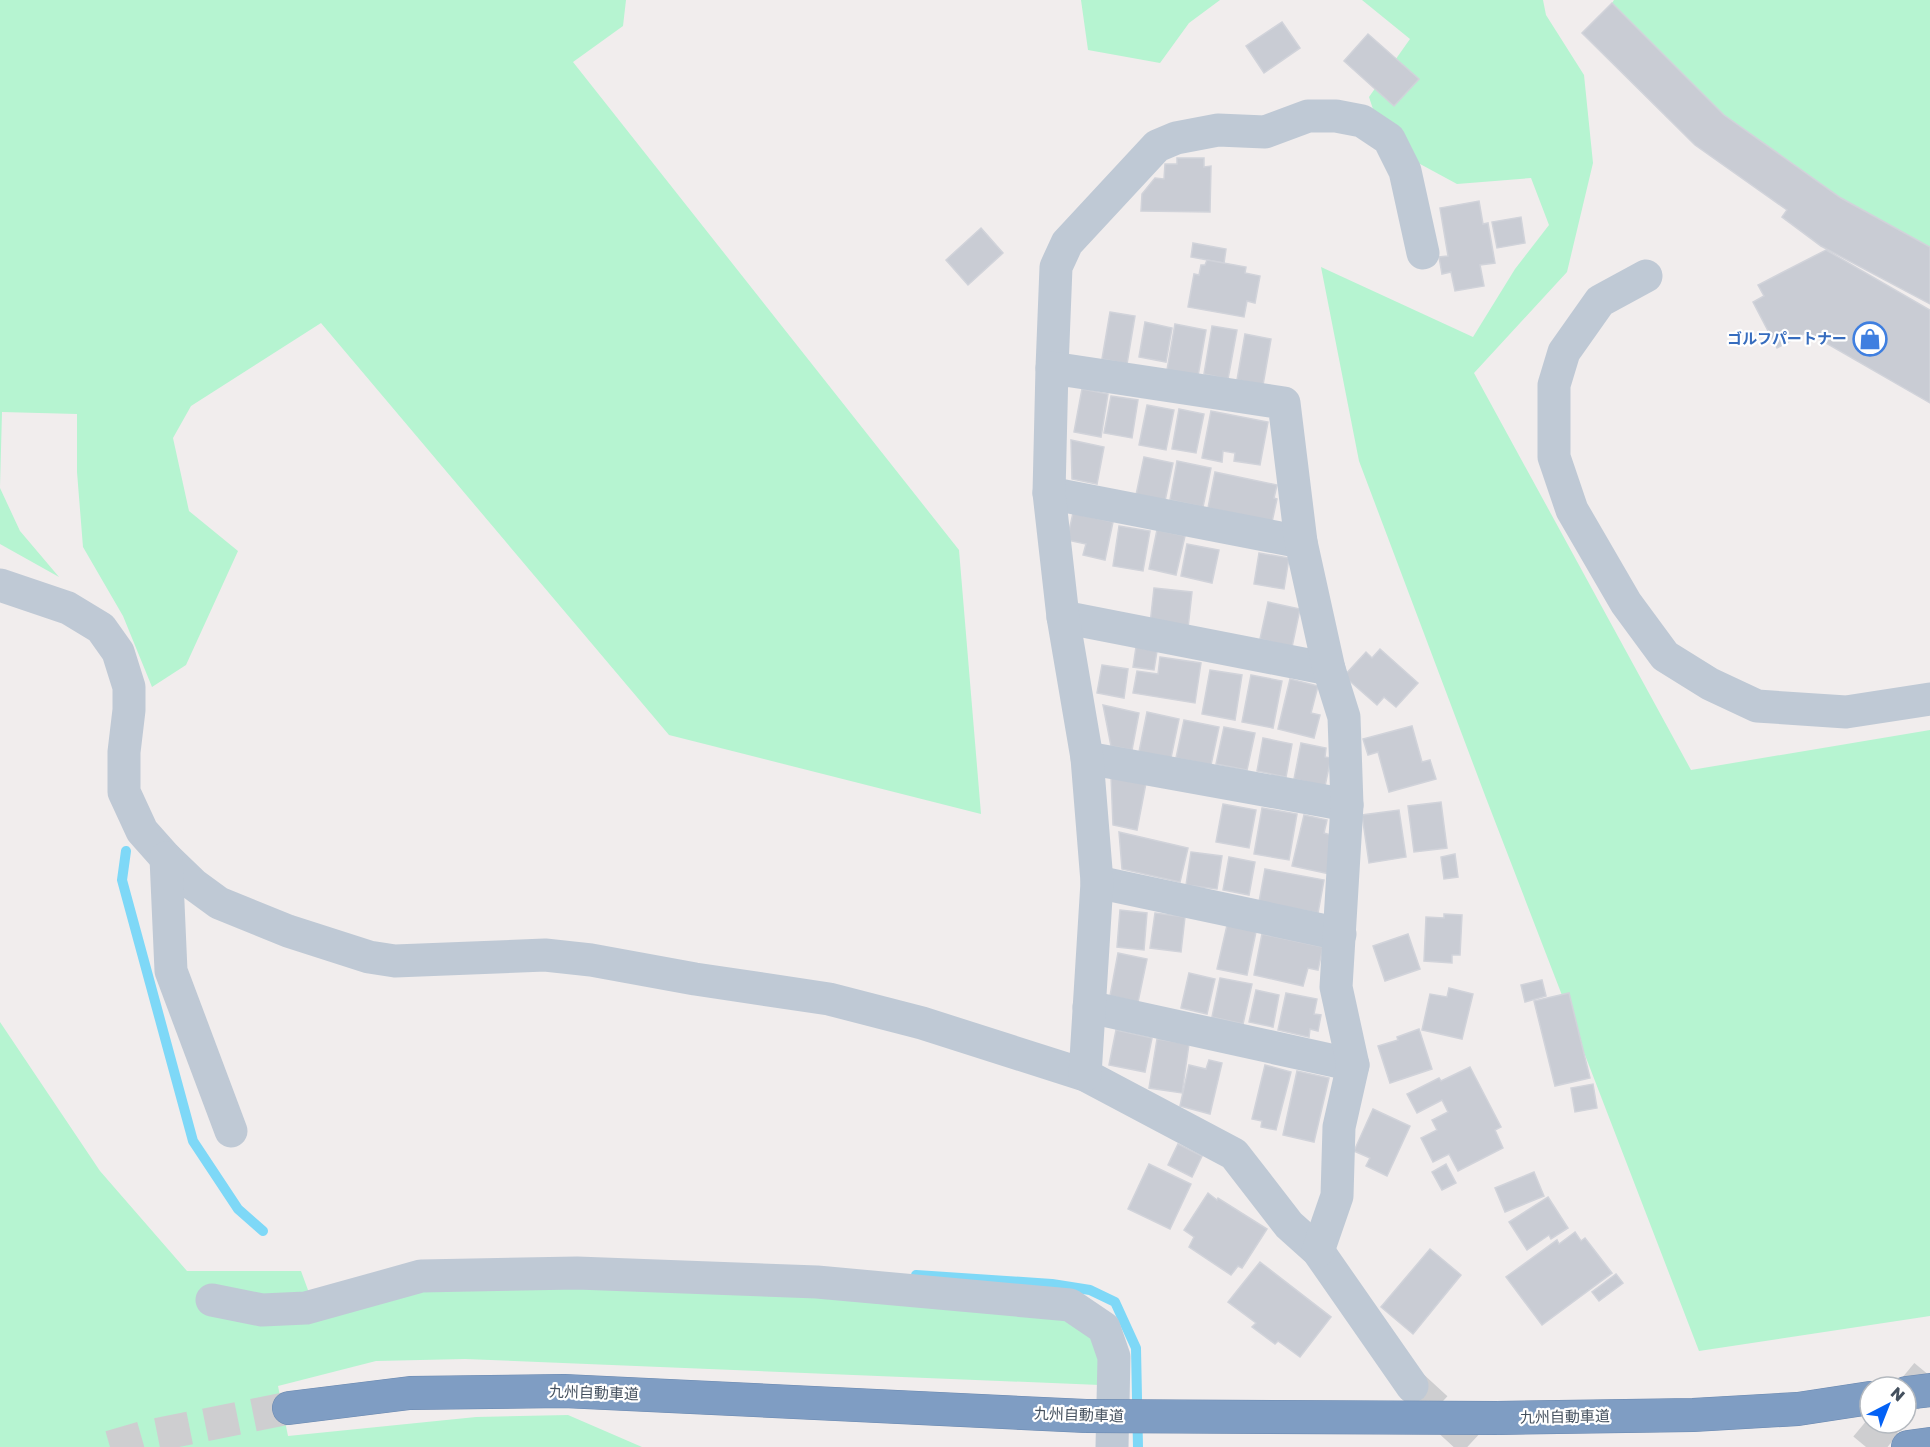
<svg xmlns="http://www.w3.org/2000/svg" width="1930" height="1447" font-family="'Golos Text','Noto Sans JP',sans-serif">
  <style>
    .green { fill: #b6f4d1 }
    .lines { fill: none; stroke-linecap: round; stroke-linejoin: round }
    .stream { stroke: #7ed8f7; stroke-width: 10 }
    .building { fill: #c9ccd4; stroke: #d1d3da; stroke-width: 1.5 }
    .minor-tunnel { stroke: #ceced0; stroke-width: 33; stroke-dasharray: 33 16; stroke-linecap: butt }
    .highway-tunnel { stroke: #ceced0; stroke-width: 33; stroke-dasharray: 33 16; stroke-linecap: butt }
    .highway-casing { stroke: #6a88af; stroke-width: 34 }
    .minor { stroke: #bfc9d5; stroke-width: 33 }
    .highway { stroke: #7f9dc3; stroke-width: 33 }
    .highway-bridge-casing { stroke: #6a88af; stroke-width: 34; stroke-linecap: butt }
    .highway-bridge { stroke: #7f9dc3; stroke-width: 33 }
    .labels { text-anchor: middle; stroke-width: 4.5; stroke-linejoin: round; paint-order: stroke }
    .shop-label { font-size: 15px; font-weight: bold; fill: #366cbe; stroke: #fff; text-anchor: end }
    .street-label { font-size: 15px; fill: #44505e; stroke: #fff }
  </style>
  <rect width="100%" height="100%" fill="#f1eded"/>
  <g class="green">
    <polygon points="0,0 626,0 623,26 573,62 959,550 981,814 669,735 321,323 191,406 173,438 189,511 238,551 186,665 152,687 123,616 83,547 77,472 77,414 2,412 0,486"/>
    <polygon points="1081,0 1220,0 1189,23 1160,63 1088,50"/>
    <polygon points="1362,0 1543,0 1546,15 1584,75 1593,163 1567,272 1474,373 1691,770 1930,730 1930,1316 1699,1351 1486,798 1359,461 1321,267 1473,337 1515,269 1549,225 1531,178 1457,184 1385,145 1369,97 1410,39"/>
    <polygon points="1614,0 1930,0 1930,247 1841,198 1724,115 1612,3"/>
    <polygon points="0,488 20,531 59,577 0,544"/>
    <polygon points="0,1022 100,1171 187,1271 301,1271 319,1320 424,1288 610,1287 813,1292 1072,1318 1091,1335 1098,1351 1100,1385 465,1359 376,1361 278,1386 288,1436 476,1417 568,1415 642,1447 0,1447"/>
  </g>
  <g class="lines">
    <g class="stream">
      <polyline points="126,851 122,880 193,1141 238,1209 263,1231"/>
      <polyline points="916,1275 1052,1284 1090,1290 1115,1302 1136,1348 1138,1447"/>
    </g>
  </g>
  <g class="building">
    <polygon points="1612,3 1724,115 1841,198 1930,247 1930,304 1821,246 1782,217 1787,210 1695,145 1582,33"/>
    <polygon points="1282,22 1300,48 1264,73 1246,46"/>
    <polygon points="1368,34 1419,79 1394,106 1344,61"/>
    <polygon points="1177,158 1204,158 1204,167 1211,166 1210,212 1141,211 1142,194 1155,178 1164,179 1165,164 1177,164"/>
    <polygon points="1479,201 1483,224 1488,223 1495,263 1480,265 1484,286 1455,291 1451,272 1442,274 1439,257 1448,256 1440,208"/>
    <polygon points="1521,217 1525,243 1497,248 1492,222"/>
    <polygon points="981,228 1003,253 968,285 946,260"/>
    <polygon points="1193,243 1226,249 1224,263 1191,257"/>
    <polygon points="1826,250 1930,310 1930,403 1807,332 1777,348 1753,302 1764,296 1758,285"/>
    <polygon points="1207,260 1246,267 1245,273 1260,276 1255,303 1247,301 1244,317 1188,307 1194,274 1199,275 1201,265 1205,265"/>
    <polygon points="1110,312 1135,316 1127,364 1102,359"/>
    <polygon points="1145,322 1172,328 1166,362 1139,357"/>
    <polygon points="1175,324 1206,330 1198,376 1167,370"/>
    <polygon points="1212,326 1237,330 1228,379 1204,374"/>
    <polygon points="1245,334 1271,339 1263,385 1237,380"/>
    <polygon points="1082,389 1108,394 1101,437 1074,432"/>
    <polygon points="1111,396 1138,400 1132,438 1104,433"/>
    <polygon points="1147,405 1174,410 1166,450 1139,445"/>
    <polygon points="1179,409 1204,414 1196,453 1172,449"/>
    <polygon points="1211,411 1268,422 1260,465 1234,461 1235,453 1223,451 1222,462 1202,458"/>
    <polygon points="1071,440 1104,447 1097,484 1072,479"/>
    <polygon points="1144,457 1173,463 1165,501 1136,495"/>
    <polygon points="1177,461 1211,468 1203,507 1170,500"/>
    <polygon points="1215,472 1277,485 1274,498 1277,499 1272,522 1208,508"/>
    <polygon points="1073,513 1113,522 1105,560 1083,555 1086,544 1067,540"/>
    <polygon points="1119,526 1150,531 1143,571 1113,566"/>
    <polygon points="1157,530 1185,536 1176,575 1149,569"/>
    <polygon points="1187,544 1219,550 1212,583 1181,576"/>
    <polygon points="1259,553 1289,558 1284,589 1254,584"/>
    <polygon points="1154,588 1192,592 1188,628 1150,624"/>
    <polygon points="1268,602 1300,609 1292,647 1260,639"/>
    <polygon points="1136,647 1157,651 1154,670 1133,667"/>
    <polygon points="1380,649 1418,683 1396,707 1384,697 1377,705 1344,676 1366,652 1372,658"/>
    <polygon points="1160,657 1201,663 1195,703 1133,693 1137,671 1158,674"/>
    <polygon points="1102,665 1128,669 1124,698 1097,693"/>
    <polygon points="1210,670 1242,675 1235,720 1202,714"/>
    <polygon points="1251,675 1282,681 1273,728 1242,722"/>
    <polygon points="1290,679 1318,686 1311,713 1320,715 1314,738 1278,729"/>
    <polygon points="1103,705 1139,713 1132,750 1111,746"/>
    <polygon points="1147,712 1179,719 1171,758 1139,752"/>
    <polygon points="1184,720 1219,727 1211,765 1176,758"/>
    <polygon points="1412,726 1422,762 1430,760 1436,779 1389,792 1378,752 1368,755 1363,739"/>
    <polygon points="1224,727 1255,733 1247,770 1216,764"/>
    <polygon points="1263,738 1292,744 1286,777 1257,771"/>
    <polygon points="1301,743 1326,748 1325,757 1331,758 1325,786 1294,779"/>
    <polygon points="1111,776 1146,783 1137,830 1113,825"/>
    <polygon points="1441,802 1447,848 1414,852 1408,806"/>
    <polygon points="1223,804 1256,810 1249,848 1216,842"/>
    <polygon points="1262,808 1297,814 1289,860 1254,854"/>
    <polygon points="1399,810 1406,857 1369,863 1362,815"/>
    <polygon points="1304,815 1327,820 1324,833 1331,835 1330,874 1292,866"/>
    <polygon points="1119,832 1188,848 1180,882 1122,869"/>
    <polygon points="1191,852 1222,856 1217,889 1186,885"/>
    <polygon points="1455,854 1458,877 1444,879 1441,857"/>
    <polygon points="1229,857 1255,862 1249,895 1223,890"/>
    <polygon points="1265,869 1324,880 1318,913 1259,902"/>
    <polygon points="1120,910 1147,913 1144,950 1117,947"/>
    <polygon points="1155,913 1185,917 1181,952 1150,948"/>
    <polygon points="1444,914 1462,915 1460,955 1452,955 1452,963 1424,961 1426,917 1444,918"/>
    <polygon points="1228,921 1257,927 1247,975 1217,969"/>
    <polygon points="1262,934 1323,947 1318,970 1308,968 1303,986 1254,975"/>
    <polygon points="1408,934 1420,969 1385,981 1373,946"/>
    <polygon points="1118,953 1147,959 1138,1002 1110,996"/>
    <polygon points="1189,973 1215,979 1207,1014 1181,1008"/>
    <polygon points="1220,978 1252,984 1243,1024 1212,1017"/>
    <polygon points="1542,980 1546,996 1525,1002 1521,985"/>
    <polygon points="1449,988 1473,994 1462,1039 1422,1030 1430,994 1447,997"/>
    <polygon points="1256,990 1279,995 1273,1027 1249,1022"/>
    <polygon points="1286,993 1317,999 1314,1014 1321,1015 1318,1031 1310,1029 1309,1037 1278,1030"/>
    <polygon points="1569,993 1590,1078 1555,1086 1534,1001"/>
    <polygon points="1419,1029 1432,1069 1390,1083 1378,1046 1398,1040 1397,1037"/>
    <polygon points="1116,1030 1152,1038 1145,1072 1109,1065"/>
    <polygon points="1157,1039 1189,1044 1182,1093 1149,1088"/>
    <polygon points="1209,1060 1222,1063 1210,1114 1180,1106 1189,1065 1206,1069"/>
    <polygon points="1265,1065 1291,1072 1276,1130 1261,1127 1262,1121 1252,1119"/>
    <polygon points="1470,1067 1501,1127 1495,1130 1503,1148 1458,1171 1449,1154 1433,1162 1421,1138 1437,1130 1432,1120 1448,1112 1442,1100 1417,1113 1407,1094 1439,1078 1441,1081"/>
    <polygon points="1297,1071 1329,1078 1314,1142 1283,1135"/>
    <polygon points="1593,1084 1597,1108 1575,1112 1571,1088"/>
    <polygon points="1373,1109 1410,1126 1387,1176 1366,1166 1370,1158 1354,1151"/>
    <polygon points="1178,1144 1202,1156 1192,1177 1168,1165"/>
    <polygon points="1149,1164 1191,1184 1170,1229 1128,1209"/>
    <polygon points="1446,1164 1456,1183 1442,1190 1432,1172"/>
    <polygon points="1534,1172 1544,1196 1505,1212 1495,1188"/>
    <polygon points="1208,1193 1217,1200 1218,1198 1267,1229 1242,1268 1238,1266 1231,1275 1189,1247 1194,1237 1184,1230"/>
    <polygon points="1548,1197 1568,1228 1551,1239 1549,1235 1527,1250 1509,1222"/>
    <polygon points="1575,1232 1581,1241 1585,1238 1612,1273 1542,1325 1506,1277 1557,1240 1559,1244"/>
    <polygon points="1430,1249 1461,1275 1413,1334 1381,1307"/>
    <polygon points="1260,1262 1331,1317 1300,1357 1278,1341 1275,1344 1252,1327 1256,1323 1228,1302"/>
    <polygon points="1616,1274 1623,1283 1599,1301 1592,1292"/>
  </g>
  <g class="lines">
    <g class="minor-tunnel">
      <polyline points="1412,1386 1478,1447"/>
      <polyline points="1906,1399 1930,1370"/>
      <polyline points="1866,1447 1886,1423"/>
    </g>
    <polyline class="highway-tunnel" points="110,1447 145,1437 289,1408"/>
    <defs>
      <g id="highway">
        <polyline points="1906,1393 1930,1390"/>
        <polyline points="289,1408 410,1393 564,1391 1086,1416"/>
        <polyline points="1497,1418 1693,1415 1798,1409 1870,1398"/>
        <polyline points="1908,1447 1930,1444"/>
      </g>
    </defs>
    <use href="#highway" class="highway-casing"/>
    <g class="minor">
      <polyline points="1646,276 1600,301 1564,352 1554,385 1554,457 1572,510 1626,603 1665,656 1710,684 1757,706 1846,712 1930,699"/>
      <polyline points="1052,368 1056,267 1067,243 1157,146 1176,138 1218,130 1265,132 1308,116 1336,116 1362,121 1389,139 1405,171 1423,253"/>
      <polyline points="1049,493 1301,542"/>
      <polyline points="0,585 68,608 101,628 118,652 129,687 129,710 124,752 124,792 142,831 166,858 193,884 219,903 288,931 369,957 395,961 545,955 591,960 695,979 829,999 922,1023 1085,1075 1234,1154 1289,1225 1318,1251 1412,1386"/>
      <polyline points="1063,617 1329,669"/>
      <polyline points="1087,758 1347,805"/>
      <polyline points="166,858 171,971 231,1131"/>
      <polyline points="1097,882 1340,934"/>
      <polyline points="1089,1007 1353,1065"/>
      <polyline points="1085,1075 1097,882 1087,758 1063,617 1049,493 1052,368 1284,403 1301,542 1329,669 1344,717 1347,805 1336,987 1353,1065 1339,1127 1337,1196 1318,1251"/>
      <polyline points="212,1300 262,1310 306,1308 421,1276 577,1273 817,1282 1070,1305 1104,1328 1114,1357 1112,1447"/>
    </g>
    <use href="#highway" class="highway"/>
    <defs>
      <polyline id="highway-bridge" points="1086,1416 1497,1418"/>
    </defs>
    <use href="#highway-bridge" class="highway-bridge-casing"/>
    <use href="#highway-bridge" class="highway-bridge"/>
  </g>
  <defs>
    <symbol id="shop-ring" viewBox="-11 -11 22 22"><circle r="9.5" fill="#fff" stroke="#3f7fe0" stroke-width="1.5"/><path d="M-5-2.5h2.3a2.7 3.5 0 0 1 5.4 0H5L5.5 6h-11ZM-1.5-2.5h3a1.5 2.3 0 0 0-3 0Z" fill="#3f7fe0"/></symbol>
  </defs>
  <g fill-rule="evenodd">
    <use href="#shop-ring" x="1851" y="320" width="38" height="38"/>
  </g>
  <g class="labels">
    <g class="shop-label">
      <text x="1847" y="344">ゴルフパートナー</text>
    </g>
    <g class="street-label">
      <text transform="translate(594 1393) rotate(2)" y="5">九州自動車道</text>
      <text transform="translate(1079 1415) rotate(2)" y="5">九州自動車道</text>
      <text transform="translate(1565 1417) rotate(-1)" y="5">九州自動車道</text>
    </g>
  </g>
  <g transform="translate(1888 1405) rotate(42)"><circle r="28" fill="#ffffff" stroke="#b4b9bf" stroke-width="1.5"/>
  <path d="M0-4.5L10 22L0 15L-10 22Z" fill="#0361f5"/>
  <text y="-9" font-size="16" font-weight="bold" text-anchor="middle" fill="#44505e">N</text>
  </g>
</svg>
